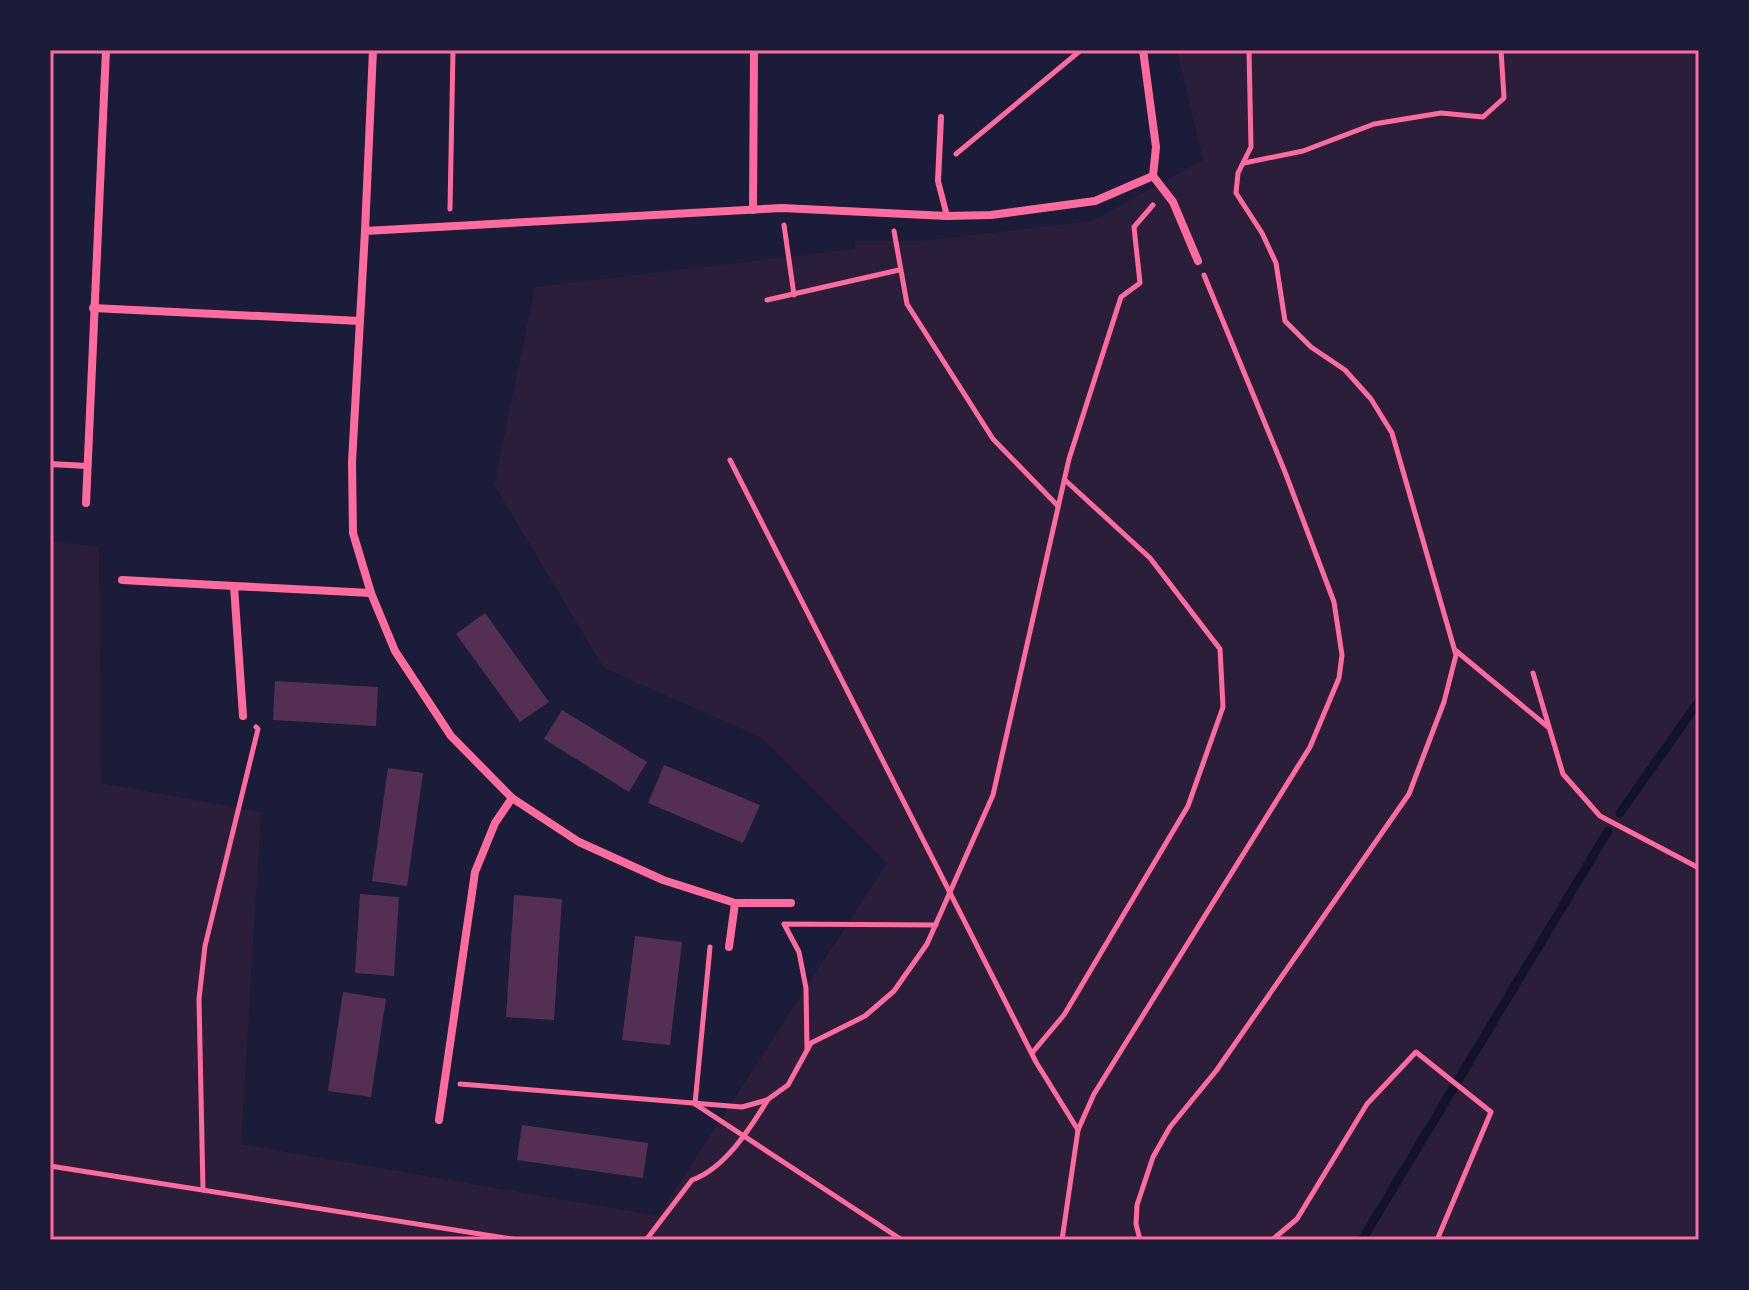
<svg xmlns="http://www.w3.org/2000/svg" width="1749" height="1290" font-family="'Open Sans',sans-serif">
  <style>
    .green { fill: #2a1e3b }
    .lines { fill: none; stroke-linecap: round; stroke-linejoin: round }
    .stream { stroke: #12122b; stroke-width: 9 }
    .building { fill: #542f53 }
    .path { stroke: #ff6b9d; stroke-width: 5 }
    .service { stroke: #ff6b9d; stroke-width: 6 }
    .minor { stroke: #ff6b9d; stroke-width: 8 }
    .neatline { fill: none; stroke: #ff6b9d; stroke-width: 3 }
  </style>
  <rect width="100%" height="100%" fill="#1b1b3a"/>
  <polygon class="green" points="1177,50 1699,50 1699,1240 50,1240 50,541 99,547 101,783 261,812 241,1144 658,1216 887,863 762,738 604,668 494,485 535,287 855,249 855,241 922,241 1092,221 1203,160"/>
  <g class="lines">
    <g class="stream">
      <polyline points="1620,813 1699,701"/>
      <polyline points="1362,1240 1608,831"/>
    </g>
  </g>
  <g class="building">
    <polygon points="485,613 549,702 520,722 456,634"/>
    <polygon points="275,681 378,687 376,726 273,720"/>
    <polygon points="562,710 647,762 629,792 544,739"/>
    <polygon points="664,765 760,805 743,843 648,803"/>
    <polygon points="388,768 423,773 407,886 372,881"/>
    <polygon points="360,894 399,897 394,976 355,973"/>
    <polygon points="514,895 562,899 554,1020 506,1017"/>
    <polygon points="635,936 682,942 670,1045 622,1040"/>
    <polygon points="343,992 386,999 371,1097 328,1091"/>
    <polygon points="522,1125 648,1143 643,1178 517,1160"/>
  </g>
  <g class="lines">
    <g class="path">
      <polyline points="956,154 1081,50"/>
      <polyline points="1244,163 1303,151 1374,124 1441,113 1483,117 1504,98 1501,50"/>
      <polyline points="450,209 453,50"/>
      <polyline points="784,225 794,295"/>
      <polyline points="894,231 907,304 993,439 1058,506"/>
      <polyline points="767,300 899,270"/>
      <polyline points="730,460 1036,1062 1078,1130"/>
      <polyline points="1455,650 1548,727"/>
      <polyline points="1533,673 1563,774 1600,816 1699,868"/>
      <polyline points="807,1050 806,988 799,952 784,924 936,925"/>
      <polyline points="1032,1053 1064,1015 1188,806 1223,707 1220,649 1150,558 1065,480"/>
      <polyline points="460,1084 742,1107 767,1100 788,1085 811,1043 865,1016 894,991 927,944 993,795 1069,459 1121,297 1140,283 1134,227 1153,205"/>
      <polyline points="695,1104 902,1240"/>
      <polyline points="695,1104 710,947"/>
      <polyline points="50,1166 518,1240"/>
      <polyline points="203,1190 199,999 205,946 258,729 256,727"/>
      <path d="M646,1240L692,1180C724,1169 750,1129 767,1101"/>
      <polyline points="1062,1240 1078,1130 1094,1094 1310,747 1339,678 1342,655 1334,602 1285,472 1204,275"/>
      <polyline points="1140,1240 1136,1224 1137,1205 1153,1157 1170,1127 1216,1071 1409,794 1444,702 1456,655 1392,433 1371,399 1345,370 1311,347 1285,321 1276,263 1262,233 1236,193 1238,173 1251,147 1249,50"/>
      <polyline points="1272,1240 1297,1219 1367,1104 1416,1052 1491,1112 1437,1240"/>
    </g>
    <g class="service">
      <polyline points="941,117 938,181 947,216"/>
      <polyline points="50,464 87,466"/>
    </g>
    <g class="minor">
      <polyline points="1143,50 1156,147 1153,176 1173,202 1198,261"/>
      <polyline points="753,210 754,50"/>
      <polyline points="365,231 373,50"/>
      <polyline points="93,308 360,321"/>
      <polyline points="86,503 106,50"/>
      <polyline points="122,580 234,586"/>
      <polyline points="243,716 234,586 371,593"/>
      <polyline points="735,903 791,903"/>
      <polyline points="729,947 735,903 663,880 579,842 512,798 451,736 395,651 371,593 353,533 352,462 365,231 782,208 947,216 991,215 1095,201 1153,176"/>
      <polyline points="439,1120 475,872 495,823 512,798"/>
    </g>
  </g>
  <rect width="1749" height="1290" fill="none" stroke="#1b1b3a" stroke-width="104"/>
  <rect x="52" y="52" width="1645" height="1186" class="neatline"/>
</svg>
